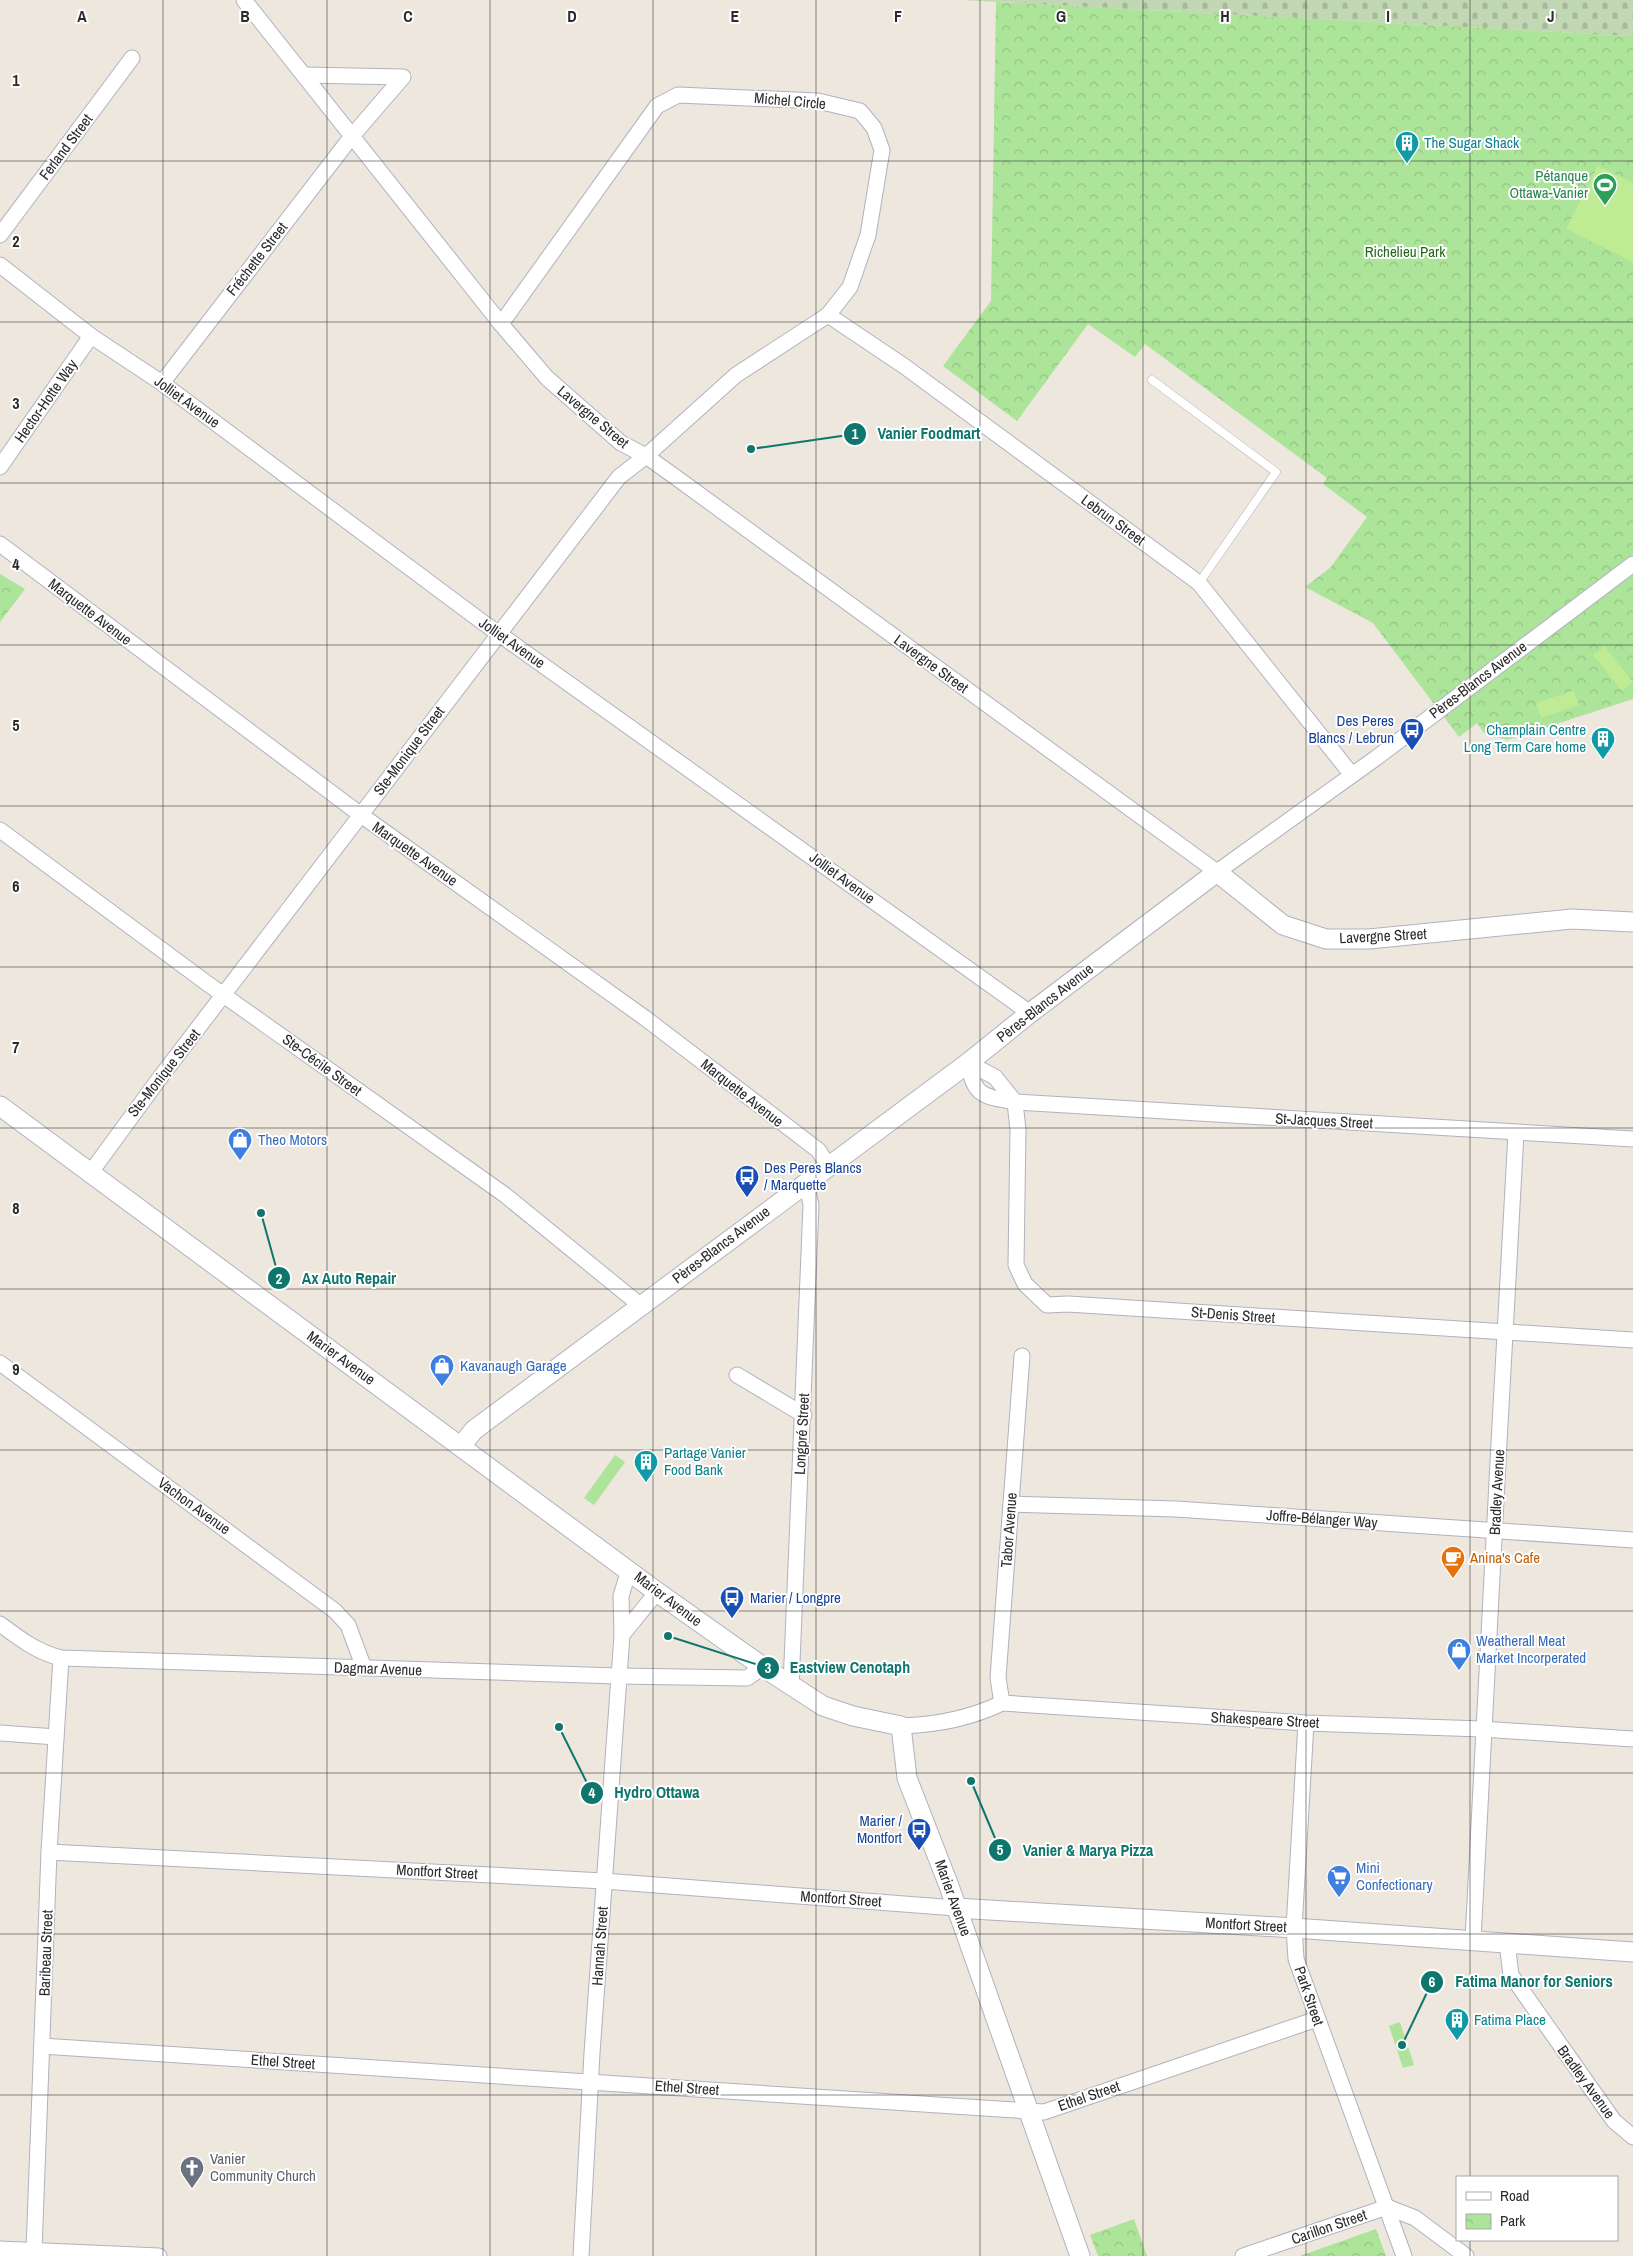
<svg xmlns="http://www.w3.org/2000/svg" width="1633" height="2256" font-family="'Archivo Narrow',sans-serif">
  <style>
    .grass { fill: #ace499 }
    .cemetery { fill: url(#cemetery-stones) }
    .park { fill: url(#park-crowns) }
    .pitch { fill: #bfeb94 }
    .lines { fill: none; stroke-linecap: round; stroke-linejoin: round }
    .service-casing { stroke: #b1b2bf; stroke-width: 9 }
    .minor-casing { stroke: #b1b2bf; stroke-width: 17 }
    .tertiary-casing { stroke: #b1b2bf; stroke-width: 21 }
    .service { stroke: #fff; stroke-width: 8 }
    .minor { stroke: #fff; stroke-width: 15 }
    .tertiary { stroke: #fff; stroke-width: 19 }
    .grid { fill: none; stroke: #2b2b2b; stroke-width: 1; stroke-opacity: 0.55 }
    .labels { text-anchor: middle; stroke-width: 4; stroke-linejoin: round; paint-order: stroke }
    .street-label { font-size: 15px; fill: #2b2b2b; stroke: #fff }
    .culture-label { font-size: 15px; fill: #0d838f; stroke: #fff; text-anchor: start }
    .leisure-label { font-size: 15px; fill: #27864d; stroke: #fff; text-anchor: end }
    .park-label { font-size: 15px; fill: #23691a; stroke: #fff }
    .transit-label { font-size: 15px; fill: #164399; stroke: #fff; text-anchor: end }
    .shop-label { font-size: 15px; fill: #366cbe; stroke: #fff; text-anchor: start }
    .food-label { font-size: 15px; fill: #c56008; stroke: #fff; text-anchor: start }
    .worship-label { font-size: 15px; fill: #5b616d; stroke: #fff; text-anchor: start }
    .grid-label { font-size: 16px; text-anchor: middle; font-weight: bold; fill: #2b2b2b; stroke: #fff; stroke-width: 4; stroke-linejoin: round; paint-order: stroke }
    .leader { fill: none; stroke: #0f766e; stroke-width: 2 }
    .callout-dot { fill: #0f766e; stroke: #fff; stroke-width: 2 }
    .mark-label { font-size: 15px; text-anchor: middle; font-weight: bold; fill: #fff }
    .callout-label { font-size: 16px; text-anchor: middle; font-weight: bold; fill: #0f766e; stroke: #fff; stroke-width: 4; stroke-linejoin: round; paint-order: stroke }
  </style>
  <defs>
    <pattern id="cemetery-stones" width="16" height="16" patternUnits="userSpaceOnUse" patternTransform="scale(1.25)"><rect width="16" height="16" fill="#c2d7b4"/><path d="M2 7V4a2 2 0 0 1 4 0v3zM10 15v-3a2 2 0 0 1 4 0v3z" fill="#a7b99b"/></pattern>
    <pattern id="park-crowns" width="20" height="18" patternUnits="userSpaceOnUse" patternTransform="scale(1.25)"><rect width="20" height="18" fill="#ace499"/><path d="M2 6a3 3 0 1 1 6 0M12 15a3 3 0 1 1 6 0" fill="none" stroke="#94c484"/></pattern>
  </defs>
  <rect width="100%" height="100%" fill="#ede7dd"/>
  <g class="grass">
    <polygon points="615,1455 625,1462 594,1505 584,1498"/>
    <polygon points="1400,2022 1414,2065 1403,2068 1389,2026"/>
  </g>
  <polygon class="cemetery" points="962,0 1633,0 1633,36"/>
  <g class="park">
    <polygon points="996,2 1633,36 1633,699 1507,740 1484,733 1477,723 1459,737 1373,623 1305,587 1330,568 1367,517 1323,484 1327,478 1145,344 1135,357 1088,324 1017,421 943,366 991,301"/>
    <polygon points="0,574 25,589 0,622"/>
    <polygon points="1134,2219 1147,2256 1098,2256 1090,2235"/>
    <polygon points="1376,2229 1386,2256 1300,2256"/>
  </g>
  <g class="pitch">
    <polygon points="1598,166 1633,183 1633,262 1566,229"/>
    <polygon points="1604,646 1633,682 1622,691 1593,655"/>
    <polygon points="1574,690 1579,705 1541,718 1536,703"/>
  </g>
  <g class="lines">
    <defs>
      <polyline id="service" points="1152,380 1276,472 1199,583"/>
      <g id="minor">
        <polyline points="244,0 501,324 547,378 621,443 646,456 674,476 1217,872 1376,758 1633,564"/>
        <polyline points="0,235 132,58"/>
        <polyline points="0,265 91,336 162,383 481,621 1030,1013"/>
        <polyline points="828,315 904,366 1199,583 1352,775"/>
        <polyline points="162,383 352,136 403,77 304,75"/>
        <polyline points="0,467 91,336"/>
        <polyline points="0,544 361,815 645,1018 818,1150 828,1165"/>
        <polyline points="0,830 208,984 505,1195 640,1305"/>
        <path d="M968,1063C975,1097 982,1096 1015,1102L1633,1139"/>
        <polyline points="968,1063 995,1077 1015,1102"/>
        <polyline points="1015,1102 1018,1130 1016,1265 1025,1284 1047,1305 1068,1304 1633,1340"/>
        <polyline points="91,1172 159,1079 619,477 646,456 736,375 828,315 850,287 868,235 882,150 874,128 860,111 818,101 678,95 657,106 501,324"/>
        <polyline points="0,1363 335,1611 348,1625 364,1668"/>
        <polyline points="737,1375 804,1415"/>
        <polyline points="1011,1504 1176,1509 1633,1540"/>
        <path d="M0,1624C20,1639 37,1652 61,1658L618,1676L747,1678L763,1667"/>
        <polyline points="622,1635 657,1592"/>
        <polyline points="791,1686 811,1205 806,1182"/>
        <polyline points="1002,1703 998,1678 1022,1356"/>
        <polyline points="1306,1723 1294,1928 1296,1959 1404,2256"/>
        <path d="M901,1726C935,1725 971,1718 1002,1703L1306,1723L1482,1729L1633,1739"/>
        <polyline points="0,1733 56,1737"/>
        <polyline points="49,1852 604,1881 956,1908"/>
        <path d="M1473,1940C1485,1671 1502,1402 1516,1133"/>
        <polyline points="1507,1943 1511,1975 1614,2121 1633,2137"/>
        <polyline points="42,2046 1044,2112 1317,2019"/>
        <polyline points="0,2249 159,2256"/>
        <polyline points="34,2250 49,1852 61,1658"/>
        <polyline points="581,2256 592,2053 622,1635 621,1596 629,1570"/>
        <polyline points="1243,2256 1387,2207 1415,2218 1466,2256"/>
      </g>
      <g id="tertiary">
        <polyline points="0,1106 657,1592 763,1667 823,1706 853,1716 901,1726 907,1778 949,1886 1080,2256"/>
        <polyline points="461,1446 474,1430 968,1063 1030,1013 1217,872 1283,925 1326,939 1369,939 1572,919 1633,922"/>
        <polyline points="956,1908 1294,1928 1633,1952"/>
      </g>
    </defs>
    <use href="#service" class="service-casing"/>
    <use href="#minor" class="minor-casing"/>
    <use href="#tertiary" class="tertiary-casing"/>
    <use href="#service" class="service"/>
    <use href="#minor" class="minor"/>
    <use href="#tertiary" class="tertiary"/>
  </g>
  <path class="grid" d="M163,0V2256M327,0V2256M490,0V2256M653,0V2256M816,0V2256M980,0V2256M1143,0V2256M1306,0V2256M1470,0V2177M0,161H1633M0,322H1633M0,483H1633M0,645H1633M0,806H1633M0,967H1633M0,1128H1633M0,1289H1633M0,1450H1633M0,1611H1633M0,1773H1633M0,1934H1633M0,2095H1633M1470,2240V2256"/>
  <defs>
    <symbol id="building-pin" viewBox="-11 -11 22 30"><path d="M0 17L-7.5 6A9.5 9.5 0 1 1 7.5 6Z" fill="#0f9aa8" stroke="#fff"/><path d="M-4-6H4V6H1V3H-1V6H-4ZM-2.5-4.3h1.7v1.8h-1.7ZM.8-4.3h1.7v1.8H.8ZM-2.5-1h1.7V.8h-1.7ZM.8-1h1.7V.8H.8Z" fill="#fff"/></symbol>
    <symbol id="stadium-pin" viewBox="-11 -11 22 30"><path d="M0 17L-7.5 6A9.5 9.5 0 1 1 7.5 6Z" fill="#2e9e5b" stroke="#fff"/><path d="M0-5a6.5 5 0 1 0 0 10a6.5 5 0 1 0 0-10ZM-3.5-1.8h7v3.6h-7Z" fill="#fff"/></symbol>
    <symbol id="bus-pin" viewBox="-11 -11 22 30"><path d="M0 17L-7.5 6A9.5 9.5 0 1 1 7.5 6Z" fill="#1a4fb4" stroke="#fff"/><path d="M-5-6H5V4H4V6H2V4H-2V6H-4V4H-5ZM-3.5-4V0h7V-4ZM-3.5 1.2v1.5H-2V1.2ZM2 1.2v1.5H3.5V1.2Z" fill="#fff"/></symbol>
    <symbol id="shop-pin" viewBox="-11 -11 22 30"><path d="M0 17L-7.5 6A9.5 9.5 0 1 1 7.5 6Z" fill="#3f7fe0" stroke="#fff"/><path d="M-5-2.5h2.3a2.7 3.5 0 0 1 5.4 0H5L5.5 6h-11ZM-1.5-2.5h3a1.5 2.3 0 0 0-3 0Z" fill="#fff"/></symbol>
    <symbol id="cafe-pin" viewBox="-11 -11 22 30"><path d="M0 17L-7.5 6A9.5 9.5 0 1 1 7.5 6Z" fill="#e8710a" stroke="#fff"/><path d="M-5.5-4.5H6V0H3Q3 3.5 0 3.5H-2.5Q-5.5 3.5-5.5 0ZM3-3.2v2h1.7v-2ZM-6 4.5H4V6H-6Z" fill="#fff"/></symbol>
    <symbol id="supermarket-pin" viewBox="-11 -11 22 30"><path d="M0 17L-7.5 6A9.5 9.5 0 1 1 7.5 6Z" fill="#3f7fe0" stroke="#fff"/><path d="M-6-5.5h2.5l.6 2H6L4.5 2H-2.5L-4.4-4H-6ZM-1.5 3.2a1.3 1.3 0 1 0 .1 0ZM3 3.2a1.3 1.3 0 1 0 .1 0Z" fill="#fff"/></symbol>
    <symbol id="church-pin" viewBox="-11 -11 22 30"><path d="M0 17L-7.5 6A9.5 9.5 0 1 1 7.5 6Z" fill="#6b7280" stroke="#fff"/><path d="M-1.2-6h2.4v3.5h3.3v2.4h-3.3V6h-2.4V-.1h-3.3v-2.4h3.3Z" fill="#fff"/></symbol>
  </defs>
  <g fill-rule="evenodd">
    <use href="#building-pin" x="1393" y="129" width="28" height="38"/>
    <use href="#stadium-pin" x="1591" y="171" width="28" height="38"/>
    <use href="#bus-pin" x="1398" y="716" width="28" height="38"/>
    <use href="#building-pin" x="1589" y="725" width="28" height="38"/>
    <use href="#shop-pin" x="226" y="1126" width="28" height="38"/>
    <use href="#bus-pin" x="733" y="1163" width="28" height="38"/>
    <use href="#shop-pin" x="428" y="1352" width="28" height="38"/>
    <use href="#building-pin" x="632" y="1448" width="28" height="38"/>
    <use href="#cafe-pin" x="1439" y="1544" width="28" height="38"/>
    <use href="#bus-pin" x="718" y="1584" width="28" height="38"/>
    <use href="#shop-pin" x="1445" y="1636" width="28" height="38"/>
    <use href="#bus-pin" x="905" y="1816" width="28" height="38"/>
    <use href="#supermarket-pin" x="1325" y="1863" width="28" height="38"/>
    <use href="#building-pin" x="1443" y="2006" width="28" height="38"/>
    <use href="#church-pin" x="178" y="2154" width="28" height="38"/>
  </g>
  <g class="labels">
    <g class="street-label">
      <text transform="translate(790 101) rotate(5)" y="5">Michel Circle</text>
      <text transform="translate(66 147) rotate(-53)" y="5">Ferland Street</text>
      <text transform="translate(257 259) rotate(-52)" y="5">Fréchette Street</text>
      <text transform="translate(46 401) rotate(-55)" y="5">Hector-Hotte Way</text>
      <text transform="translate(187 402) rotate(36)" y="5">Jolliet Avenue</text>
      <text transform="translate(593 417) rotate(40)" y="5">Lavergne Street</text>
      <text transform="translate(1113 520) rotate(36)" y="5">Lebrun Street</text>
      <text transform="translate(90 612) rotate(37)" y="5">Marquette Avenue</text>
      <text transform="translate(512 643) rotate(35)" y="5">Jolliet Avenue</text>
      <text transform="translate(931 664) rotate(36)" y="5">Lavergne Street</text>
      <text transform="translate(1478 680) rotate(-37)" y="5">Pères-Blancs Avenue</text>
      <text transform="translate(409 751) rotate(-53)" y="5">Ste-Monique Street</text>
      <text transform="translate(415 854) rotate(35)" y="5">Marquette Avenue</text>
      <text transform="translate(842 878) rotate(36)" y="5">Jolliet Avenue</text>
      <text transform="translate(1383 936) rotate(-3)" y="5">Lavergne Street</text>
      <text transform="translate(1045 1003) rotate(-38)" y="5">Pères-Blancs Avenue</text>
      <text transform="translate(322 1065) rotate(36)" y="5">Ste-Cécile Street</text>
      <text transform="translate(164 1073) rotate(-52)" y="5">Ste-Monique Street</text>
      <text transform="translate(742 1093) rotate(38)" y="5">Marquette Avenue</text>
      <text transform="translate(1324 1121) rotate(3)" y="5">St-Jacques Street</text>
      <text transform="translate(721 1245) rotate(-37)" y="5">Pères-Blancs Avenue</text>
      <text transform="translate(1233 1315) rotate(4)" y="5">St-Denis Street</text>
      <text transform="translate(341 1358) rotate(36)" y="5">Marier Avenue</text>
      <text transform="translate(802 1434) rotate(-87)" y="5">Longpré Street</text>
      <text transform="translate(1497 1492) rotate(-87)" y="5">Bradley Avenue</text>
      <text transform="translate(194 1506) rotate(36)" y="5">Vachon Avenue</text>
      <text transform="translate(1322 1519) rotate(4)" y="5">Joffre-Bélanger Way</text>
      <text transform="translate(1009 1530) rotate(-86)" y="5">Tabor Avenue</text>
      <text transform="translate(668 1599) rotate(37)" y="5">Marier Avenue</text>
      <text transform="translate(378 1669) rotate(2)" y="5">Dagmar Avenue</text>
      <text transform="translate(1265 1720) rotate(3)" y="5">Shakespeare Street</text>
      <text transform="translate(437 1872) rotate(3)" y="5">Montfort Street</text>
      <text transform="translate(953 1898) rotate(70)" y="5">Marier Avenue</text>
      <text transform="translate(841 1899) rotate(4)" y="5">Montfort Street</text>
      <text transform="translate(1246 1925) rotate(3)" y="5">Montfort Street</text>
      <text transform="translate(600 1946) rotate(-86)" y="5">Hannah Street</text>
      <text transform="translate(46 1953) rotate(-88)" y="5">Baribeau Street</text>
      <text transform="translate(1309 1996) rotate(71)" y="5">Park Street</text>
      <text transform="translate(283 2062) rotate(4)" y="5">Ethel Street</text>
      <text transform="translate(1586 2082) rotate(54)" y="5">Bradley Avenue</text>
      <text transform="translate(687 2088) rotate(4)" y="5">Ethel Street</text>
      <text transform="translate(1089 2096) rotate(-19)" y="5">Ethel Street</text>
      <text transform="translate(1329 2227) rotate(-19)" y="5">Carillon Street</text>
    </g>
    <g class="culture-label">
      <text x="1424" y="148">The Sugar Shack</text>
      <text x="1586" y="735" text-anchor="end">Champlain Centre<tspan x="1586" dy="17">Long Term Care home</tspan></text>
      <text x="664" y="1458">Partage Vanier<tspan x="664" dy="17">Food Bank</tspan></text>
      <text x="1474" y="2025">Fatima Place</text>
    </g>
    <g class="leisure-label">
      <text x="1588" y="181">Pétanque<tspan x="1588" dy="17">Ottawa-Vanier</tspan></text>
    </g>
    <g class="park-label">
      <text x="1405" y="257">Richelieu Park</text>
    </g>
    <g class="transit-label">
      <text x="1394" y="726">Des Peres<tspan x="1394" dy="17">Blancs / Lebrun</tspan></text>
      <text x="764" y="1173" text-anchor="start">Des Peres Blancs<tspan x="764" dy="17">/ Marquette</tspan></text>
      <text x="750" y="1603" text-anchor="start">Marier / Longpre</text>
      <text x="902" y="1826">Marier /<tspan x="902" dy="17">Montfort</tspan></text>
    </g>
    <g class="shop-label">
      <text x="258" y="1145">Theo Motors</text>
      <text x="460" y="1371">Kavanaugh Garage</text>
      <text x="1476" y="1646">Weatherall Meat<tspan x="1476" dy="17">Market Incorperated</tspan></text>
      <text x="1356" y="1873">Mini<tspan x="1356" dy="17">Confectionary</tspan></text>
    </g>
    <g class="food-label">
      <text x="1470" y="1563">Anina's Cafe</text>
    </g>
    <g class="worship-label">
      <text x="210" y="2164">Vanier<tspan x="210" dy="17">Community Church</tspan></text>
    </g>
  </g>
  <g class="grid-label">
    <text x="82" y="22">A</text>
    <text x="245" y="22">B</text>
    <text x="408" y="22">C</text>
    <text x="572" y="22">D</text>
    <text x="735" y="22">E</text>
    <text x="898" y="22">F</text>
    <text x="1061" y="22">G</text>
    <text x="1225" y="22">H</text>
    <text x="1388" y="22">I</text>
    <text x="1551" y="22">J</text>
    <text x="16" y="86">1</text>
    <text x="16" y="247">2</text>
    <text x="16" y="409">3</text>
    <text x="16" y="570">4</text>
    <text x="16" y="731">5</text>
    <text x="16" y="892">6</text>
    <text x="16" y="1053">7</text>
    <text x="16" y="1214">8</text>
    <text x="16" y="1375">9</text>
  </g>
  <path class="leader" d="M751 449L855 434M261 1213L279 1278M668 1636L768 1668M559 1727L592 1793M971 1781L1000 1850M1402 2045L1432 1982"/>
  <g class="callout-dot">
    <circle cx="751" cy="449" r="5"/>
    <circle cx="261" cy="1213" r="5"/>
    <circle cx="668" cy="1636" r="5"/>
    <circle cx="559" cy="1727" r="5"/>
    <circle cx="971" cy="1781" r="5"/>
    <circle cx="1402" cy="2045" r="5"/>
    <circle cx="855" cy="434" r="12"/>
    <circle cx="279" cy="1278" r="12"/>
    <circle cx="768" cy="1668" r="12"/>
    <circle cx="592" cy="1793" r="12"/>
    <circle cx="1000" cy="1850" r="12"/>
    <circle cx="1432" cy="1982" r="12"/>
  </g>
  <g class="mark-label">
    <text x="855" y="439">1</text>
    <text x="279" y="1284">2</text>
    <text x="768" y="1673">3</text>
    <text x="592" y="1798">4</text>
    <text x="1000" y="1855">5</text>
    <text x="1432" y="1987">6</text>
  </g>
  <g class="callout-label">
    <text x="929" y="439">Vanier Foodmart</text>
    <text x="349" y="1284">Ax Auto Repair</text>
    <text x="850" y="1673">Eastview Cenotaph</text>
    <text x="657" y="1798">Hydro Ottawa</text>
    <text x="1088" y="1856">Vanier &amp; Marya Pizza</text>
    <text x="1534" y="1987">Fatima Manor for Seniors</text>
  </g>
  <rect x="1456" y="2176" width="162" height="65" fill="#ffffff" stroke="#aaaaaa"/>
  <rect x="1466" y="2192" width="25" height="8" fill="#ffffff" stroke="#aaaaaa"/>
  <text x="1500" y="2201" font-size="15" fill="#2b2b2b">Road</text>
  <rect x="1466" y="2214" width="25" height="15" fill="url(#park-crowns)" stroke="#aaaaaa"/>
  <text x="1500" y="2226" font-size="15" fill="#2b2b2b">Park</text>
</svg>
